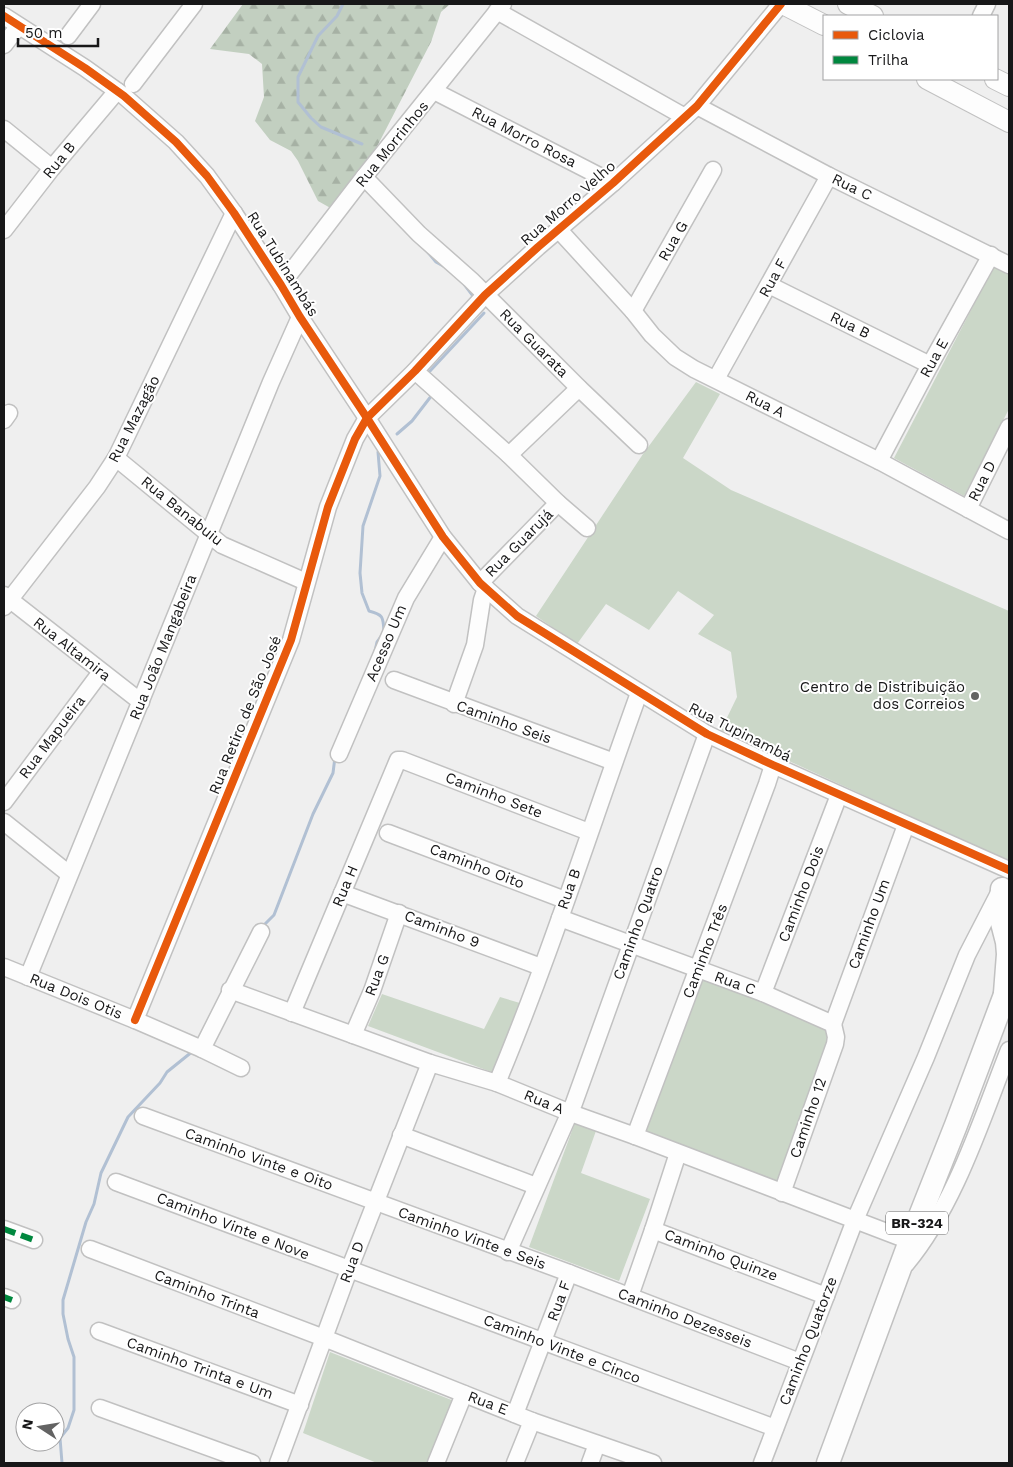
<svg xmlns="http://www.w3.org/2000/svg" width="1013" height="1467" font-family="'Work Sans',sans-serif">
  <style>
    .forest { fill: url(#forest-firs) }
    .park { fill: #cbd7c8 }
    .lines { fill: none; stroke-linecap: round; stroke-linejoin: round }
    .stream { stroke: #b1c0d3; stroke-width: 3 }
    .minor-casing { stroke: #c1c1c1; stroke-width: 19 }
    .major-casing { stroke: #c1c1c1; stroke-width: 22 }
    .highway-casing { stroke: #c1c1c1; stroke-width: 25 }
    .minor { stroke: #fdfdfd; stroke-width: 16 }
    .major { stroke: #fdfdfd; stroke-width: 20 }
    .highway { stroke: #fdfdfd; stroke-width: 22 }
    .quiet { stroke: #00873e; stroke-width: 6; stroke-dasharray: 12 6; stroke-linecap: butt }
    .cycleway-casing { stroke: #fff; stroke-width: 11 }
    .cycleway { stroke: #e8590c; stroke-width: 8 }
    .poi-dot { fill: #636363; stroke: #fff; stroke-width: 2 }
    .labels { text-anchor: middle; stroke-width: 4; stroke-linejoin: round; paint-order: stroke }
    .shield { fill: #fff; stroke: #5d5d5d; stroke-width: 1 }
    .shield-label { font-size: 14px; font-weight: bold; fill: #171718 }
    .street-label { font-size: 15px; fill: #171718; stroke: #fff }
    .poi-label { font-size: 15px; fill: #171718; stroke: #fff; text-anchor: end }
  </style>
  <defs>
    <pattern id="forest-firs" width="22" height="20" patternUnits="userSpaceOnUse" patternTransform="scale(1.25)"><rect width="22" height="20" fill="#c2cfc0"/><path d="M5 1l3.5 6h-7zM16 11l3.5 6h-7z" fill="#a6b1a4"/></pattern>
  </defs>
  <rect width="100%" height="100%" fill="#efefef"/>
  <polygon class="forest" points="243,4 450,4 441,12 431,42 368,164 334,210 318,201 298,161 291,151 270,140 255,121 264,97 262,64 249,54 210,49"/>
  <g class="park">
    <polygon points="996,262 1009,268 1009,409 964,496 894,458"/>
    <polygon points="696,382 720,394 683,458 731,490 1009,611 1009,858 1008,861 721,730 737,697 731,652 698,634 714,615 678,591 649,630 606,604 577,644 536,616 643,454"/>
    <polygon points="701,978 827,1027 831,1037 777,1185 643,1132"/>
    <polygon points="382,994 484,1029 500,997 520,1003 494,1073 368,1026"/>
    <polygon points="576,1120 597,1128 581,1173 650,1199 619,1281 529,1247"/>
    <polygon points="330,1352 454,1401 431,1463 377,1463 303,1433"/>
  </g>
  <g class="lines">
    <g class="stream">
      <polyline points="343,4 337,16 318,36 298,77 298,102 311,118 321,127 362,144"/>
      <polyline points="426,250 436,262 445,267"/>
      <polyline points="464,284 473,296"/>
      <polyline points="430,371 484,313"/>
      <polyline points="397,434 412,421 432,395"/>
      <path d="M375,651L377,642L384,632C383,617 384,615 369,611L362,593L360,573L363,526L380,476L378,452"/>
      <polyline points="261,928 274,915 313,814 333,773 335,757"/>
      <polyline points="62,1463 60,1438 68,1428 74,1410 74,1357 68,1339 63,1314 63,1300 86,1222 94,1204 101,1173 128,1117 160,1083 167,1072 193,1051"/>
    </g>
    <defs>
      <g id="minor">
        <polyline points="497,11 685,117"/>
        <polyline points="4,16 85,68 124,96 176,142 207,176 234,213 281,285 300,317 367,418 443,537 480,583 517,616 707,734 773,765 1009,870"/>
        <polyline points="981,16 987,4"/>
        <polyline points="68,36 92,4"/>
        <polyline points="4,45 18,27"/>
        <polyline points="133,84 194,4"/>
        <polyline points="434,91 613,183"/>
        <polyline points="697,106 829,176 1009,265"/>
        <polyline points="4,129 52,168"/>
        <polyline points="364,177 419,234 471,280 579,388 639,445"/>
        <polyline points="4,230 52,168 117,91"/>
        <polyline points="559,230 633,311 652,335 675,357 694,369 879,461 1009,531"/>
        <polyline points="281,285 364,177 503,4"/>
        <polyline points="769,285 930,365"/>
        <polyline points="633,311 713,170"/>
        <polyline points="415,371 509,455 558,503 587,528"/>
        <polyline points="716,379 829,176"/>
        <polyline points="4,420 9,413"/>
        <polyline points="509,455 579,388"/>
        <polyline points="116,458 222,545 306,582"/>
        <polyline points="879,461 930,365 991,255"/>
        <polyline points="968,509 1009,427"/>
        <polyline points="480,583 558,503"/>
        <polyline points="4,595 141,702"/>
        <polyline points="4,607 97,487 116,458 234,213"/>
        <polyline points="394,680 614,762"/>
        <polyline points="454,704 475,645 482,600 486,588"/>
        <polyline points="339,754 406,598 443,537"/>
        <polyline points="4,802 101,672"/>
        <polyline points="4,822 69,874"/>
        <polyline points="388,833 565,900"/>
        <polyline points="342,893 541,967"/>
        <polyline points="560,918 763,993 833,1024 836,1037 835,1044 782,1193"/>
        <polyline points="4,967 135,1020 202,1049"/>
        <polyline points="28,977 271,382 300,317"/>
        <polyline points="230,990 430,1063 497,1083 568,1112 635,1136 910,1241"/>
        <polyline points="763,993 839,795"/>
        <polyline points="292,1013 398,760 402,760 589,832"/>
        <polyline points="135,1020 291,640 328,507 355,439 367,418 415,371 485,295 538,247 613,183 697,106 781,4"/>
        <polyline points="833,1024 906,825"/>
        <polyline points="353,1035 372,991 399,913"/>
        <polyline points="241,1068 202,1049 261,932"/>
        <path d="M497,1083C550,956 592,823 639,693"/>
        <polyline points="143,1116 569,1273 800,1362"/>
        <polyline points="401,1135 536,1186"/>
        <polyline points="635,1136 767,784 773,765"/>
        <polyline points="116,1182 775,1428"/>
        <polyline points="4,1229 34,1240"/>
        <polyline points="653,1230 678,1153"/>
        <polyline points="90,1249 324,1338 532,1421 653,1463"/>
        <polyline points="508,1252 574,1103 707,734"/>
        <path d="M906,1264C955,1205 981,1121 1009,1050"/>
        <polyline points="630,1296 653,1230 826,1296"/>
        <polyline points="4,1297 12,1300"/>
        <polyline points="99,1331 300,1405"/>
        <polyline points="100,1408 252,1463"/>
        <polyline points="515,1414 569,1273"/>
        <polyline points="278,1463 349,1270 430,1063"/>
        <polyline points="436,1463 464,1394"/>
        <polyline points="515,1463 532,1421"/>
        <polyline points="590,1463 597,1444"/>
        <polyline points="762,1463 855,1220 926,1057 967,955 999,893"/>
      </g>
      <g id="major">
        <polyline points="783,4 824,25"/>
        <polyline points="848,4 873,16"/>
        <polyline points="927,79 1009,122"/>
        <polyline points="995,79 1009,86"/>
      </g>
      <g id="highway">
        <polyline points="1002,889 1000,915 1007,942 1008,954 1005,993"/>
        <polyline points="828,1463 910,1241 956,1125 1009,984"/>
      </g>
    </defs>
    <use href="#minor" class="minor-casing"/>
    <use href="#major" class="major-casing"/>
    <use href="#highway" class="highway-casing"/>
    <use href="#minor" class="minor"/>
    <use href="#major" class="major"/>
    <use href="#highway" class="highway"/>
    <g class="quiet">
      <polyline points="4,1229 34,1240"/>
      <polyline points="4,1297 12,1300"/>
    </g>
    <defs>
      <g id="cycleway">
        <polyline points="4,16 85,68 124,96 176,142 207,176 234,213 281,285 300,317 367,418 443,537 480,583 517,616 707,734 773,765 1009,870"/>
        <polyline points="135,1020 291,640 328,507 355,439 367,418 415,371 485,295 538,247 613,183 697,106 781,4"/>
      </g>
    </defs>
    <use href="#cycleway" class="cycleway-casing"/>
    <use href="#cycleway" class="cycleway"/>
  </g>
  <circle class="poi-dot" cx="975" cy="696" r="5"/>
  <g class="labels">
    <rect class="shield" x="886" y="1211.5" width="62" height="23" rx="4"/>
    <g class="shield-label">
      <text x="917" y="1228">BR-324</text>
    </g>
    <g class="street-label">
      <text transform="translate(524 137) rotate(27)" y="5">Rua Morro Rosa</text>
      <text transform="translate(392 144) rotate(-51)" y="5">Rua Morrinhos</text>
      <text transform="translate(59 160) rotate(-51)" y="5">Rua B</text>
      <text transform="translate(852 187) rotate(26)" y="5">Rua C</text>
      <text transform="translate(568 203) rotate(-41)" y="5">Rua Morro Velho</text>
      <text transform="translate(673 241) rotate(-60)" y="5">Rua G</text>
      <text transform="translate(283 264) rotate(58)" y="5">Rua Tubinambás</text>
      <text transform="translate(773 278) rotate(-61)" y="5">Rua F</text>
      <text transform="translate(850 325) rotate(26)" y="5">Rua B</text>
      <text transform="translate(534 343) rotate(45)" y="5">Rua Guarata</text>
      <text transform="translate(934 358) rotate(-61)" y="5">Rua E</text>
      <text transform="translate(765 404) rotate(27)" y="5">Rua A</text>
      <text transform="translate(134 419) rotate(-63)" y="5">Rua Mazagão</text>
      <text transform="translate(982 481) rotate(-63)" y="5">Rua D</text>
      <text transform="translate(182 511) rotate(39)" y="5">Rua Banabuiu</text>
      <text transform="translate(519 543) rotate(-45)" y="5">Rua Guarujá</text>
      <text transform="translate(386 643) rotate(-67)" y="5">Acesso Um</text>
      <text transform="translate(163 647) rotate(-68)" y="5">Rua João Mangabeira</text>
      <text transform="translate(72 649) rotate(38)" y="5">Rua Altamira</text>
      <text transform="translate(245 715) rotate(-68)" y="5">Rua Retiro de São José</text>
      <text transform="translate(504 722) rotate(20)" y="5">Caminho Seis</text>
      <text transform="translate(740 732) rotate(27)" y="5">Rua Tupinambá</text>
      <text transform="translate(52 737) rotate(-53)" y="5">Rua Mapueira</text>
      <text transform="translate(494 795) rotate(21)" y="5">Caminho Sete</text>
      <text transform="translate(477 866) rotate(21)" y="5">Caminho Oito</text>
      <text transform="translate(345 886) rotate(-67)" y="5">Rua H</text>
      <text transform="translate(569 889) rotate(-71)" y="5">Rua B</text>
      <text transform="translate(801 894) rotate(-69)" y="5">Caminho Dois</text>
      <text transform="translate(638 923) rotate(-70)" y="5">Caminho Quatro</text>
      <text transform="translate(869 924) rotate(-70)" y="5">Caminho Um</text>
      <text transform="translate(442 929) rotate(21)" y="5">Caminho 9</text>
      <text transform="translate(705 951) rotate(-69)" y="5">Caminho Três</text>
      <text transform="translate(377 975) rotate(-69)" y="5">Rua G</text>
      <text transform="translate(735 983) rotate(20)" y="5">Rua C</text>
      <text transform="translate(76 996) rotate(22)" y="5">Rua Dois Otis</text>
      <text transform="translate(544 1102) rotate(22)" y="5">Rua A</text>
      <text transform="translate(808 1118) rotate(-71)" y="5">Caminho 12</text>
      <text transform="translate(259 1159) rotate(20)" y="5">Caminho Vinte e Oito</text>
      <text transform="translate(233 1226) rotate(21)" y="5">Caminho Vinte e Nove</text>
      <text transform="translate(472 1238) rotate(20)" y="5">Caminho Vinte e Seis</text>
      <text transform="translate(721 1255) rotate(21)" y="5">Caminho Quinze</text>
      <text transform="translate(352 1262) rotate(-69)" y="5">Rua D</text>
      <text transform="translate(207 1294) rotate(21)" y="5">Caminho Trinta</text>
      <text transform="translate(559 1301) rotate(-70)" y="5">Rua F</text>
      <text transform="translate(685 1318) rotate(21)" y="5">Caminho Dezesseis</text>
      <text transform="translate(808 1341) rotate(-69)" y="5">Caminho Quatorze</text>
      <text transform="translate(562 1349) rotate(21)" y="5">Caminho Vinte e Cinco</text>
      <text transform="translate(200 1368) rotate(20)" y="5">Caminho Trinta e Um</text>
      <text transform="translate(488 1403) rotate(21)" y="5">Rua E</text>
    </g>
    <g class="poi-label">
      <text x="965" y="692">Centro de Distribuição<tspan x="965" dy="17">dos Correios</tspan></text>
    </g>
  </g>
  <rect width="1013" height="1467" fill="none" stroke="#171718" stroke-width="10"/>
  <rect x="823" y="15" width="175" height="65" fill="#ffffff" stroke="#a2a2a3"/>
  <rect x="833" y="31" width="25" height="8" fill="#e8590c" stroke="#a2a2a3"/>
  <text x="868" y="40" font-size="15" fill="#171718">Ciclovia</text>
  <rect x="833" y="56" width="25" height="8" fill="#00873e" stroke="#a2a2a3"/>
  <text x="868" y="65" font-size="15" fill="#171718">Trilha</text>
  <g transform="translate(40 1427) rotate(282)"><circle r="24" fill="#ffffff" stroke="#a2a2a3"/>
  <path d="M0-4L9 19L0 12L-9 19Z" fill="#636363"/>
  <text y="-8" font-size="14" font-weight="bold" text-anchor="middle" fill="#171718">N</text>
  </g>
  <path d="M18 38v8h80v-8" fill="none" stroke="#171718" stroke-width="2.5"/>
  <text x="25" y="38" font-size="15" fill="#171718" stroke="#ffffff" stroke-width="4" paint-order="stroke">50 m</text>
</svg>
